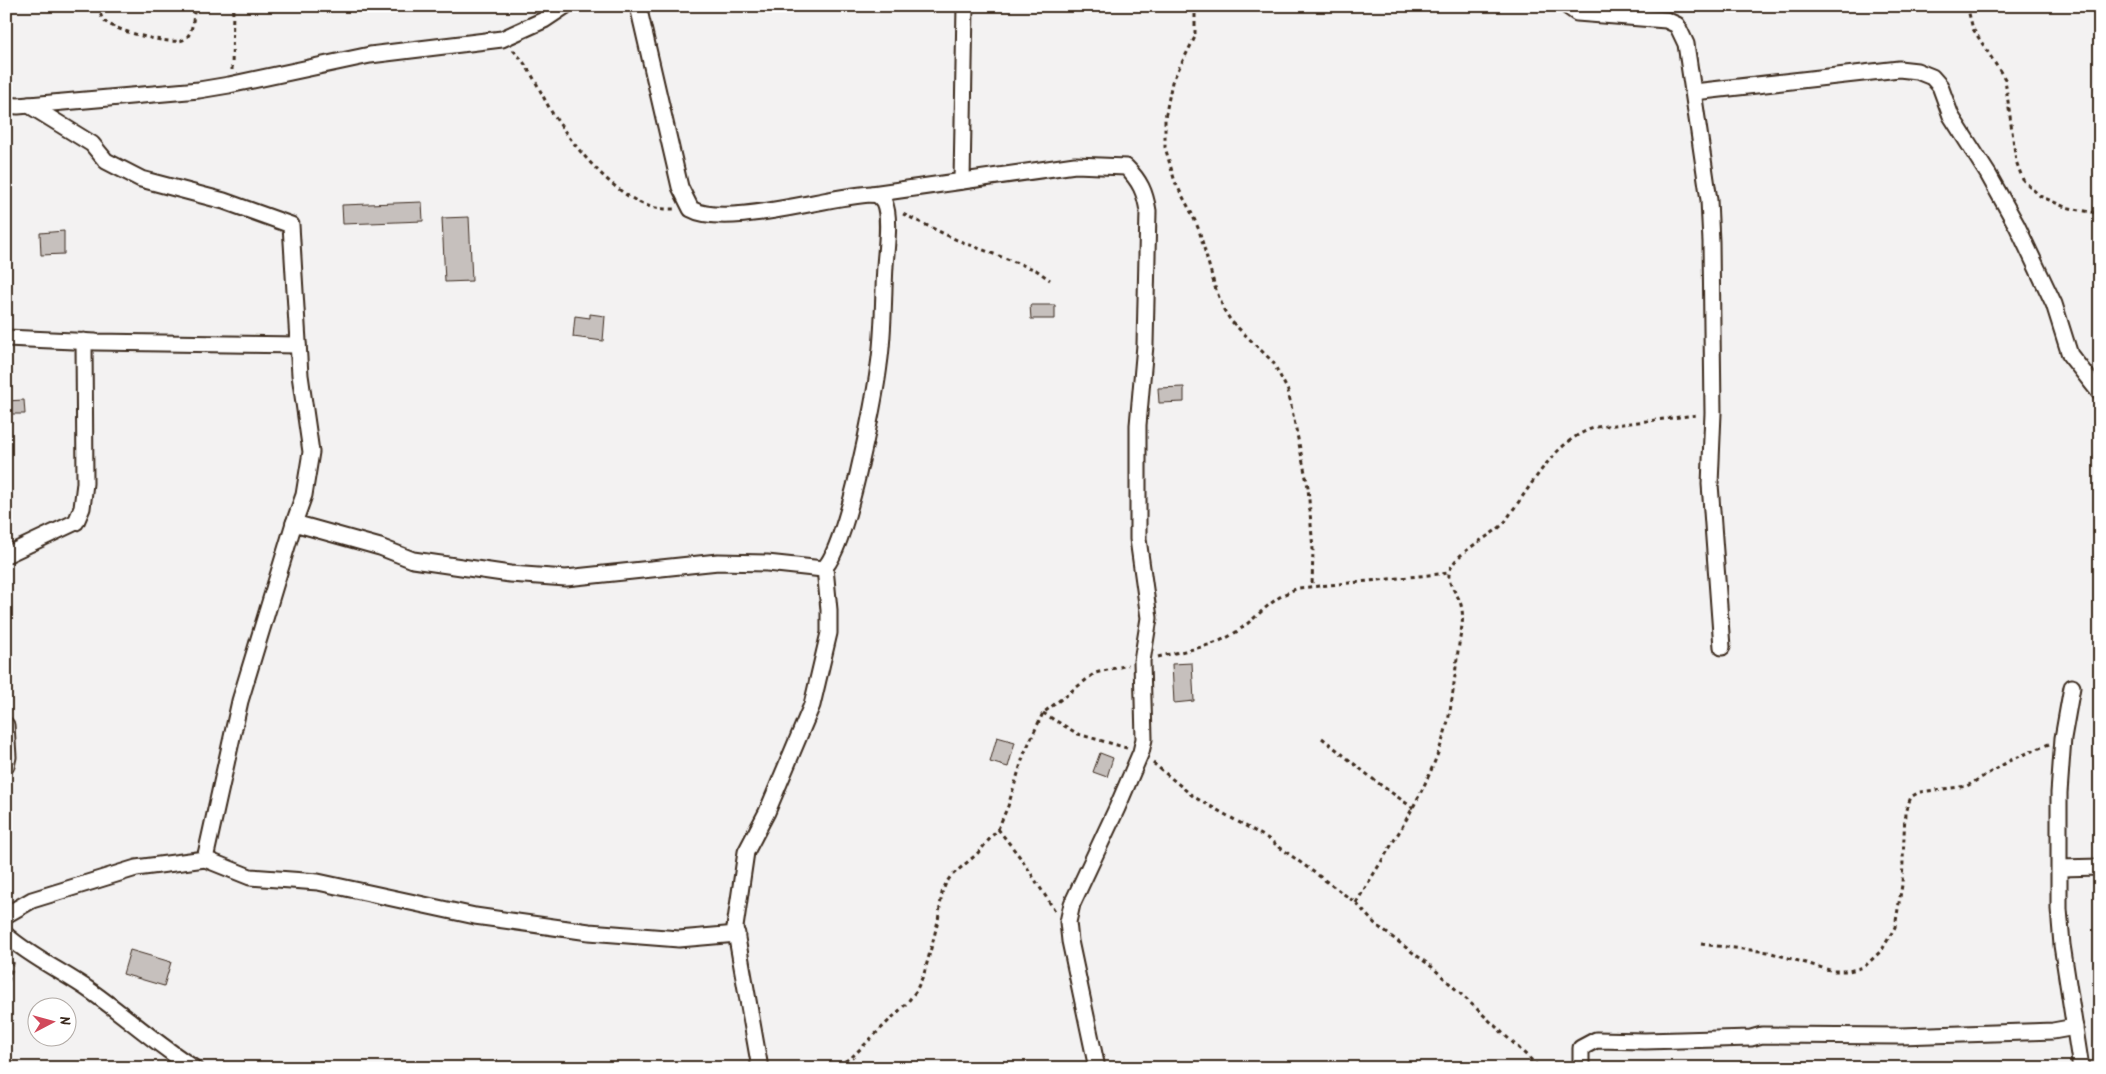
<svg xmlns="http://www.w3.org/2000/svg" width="2106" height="1074" font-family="Kalam,sans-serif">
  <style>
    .building { fill: #c6c0bd; stroke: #3b2a1e }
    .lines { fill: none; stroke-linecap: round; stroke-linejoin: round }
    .minor-casing { stroke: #3b2a1e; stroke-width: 19 }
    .path { stroke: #3b2a1e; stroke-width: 3; stroke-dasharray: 4 4; stroke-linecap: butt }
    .minor { stroke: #fff; stroke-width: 15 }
  </style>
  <rect width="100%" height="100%" fill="#f3f2f2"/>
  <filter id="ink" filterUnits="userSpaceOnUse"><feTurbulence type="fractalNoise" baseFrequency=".02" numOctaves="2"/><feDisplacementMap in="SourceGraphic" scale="10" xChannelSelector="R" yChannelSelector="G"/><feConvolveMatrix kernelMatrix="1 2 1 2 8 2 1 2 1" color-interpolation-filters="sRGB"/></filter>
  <g filter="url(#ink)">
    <g class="building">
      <polygon points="422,202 423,221 343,224 342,205"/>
      <polygon points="469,217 472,281 445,282 442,218"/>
      <polygon points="64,231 64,254 41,255 40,233"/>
      <polygon points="1030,305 1055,305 1055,319 1031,319"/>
      <polygon points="590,314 605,316 603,341 573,337 575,316 590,318"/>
      <polygon points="1184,387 1184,402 1159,403 1158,388"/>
      <polygon points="24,400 25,414 6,414 6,401"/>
      <polygon points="1192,663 1194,701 1174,703 1172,664"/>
      <polygon points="997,737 1015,742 1008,767 990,762"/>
      <polygon points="1100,753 1113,758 1107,777 1093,772"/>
      <polygon points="130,950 171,962 164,986 123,974"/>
    </g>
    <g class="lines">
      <defs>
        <g id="minor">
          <polyline points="1567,6 1577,13 1666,20 1677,25 1686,44 1709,200 1711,242 1713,413 1710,484 1722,647"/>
          <polyline points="1694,92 1899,69 1917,71 1932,77 1940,86 1951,116 1988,174 2017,226 2054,304 2070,355 2100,393"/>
          <polyline points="6,105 18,106 199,90 229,85 370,55 502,39 544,20 565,6"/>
          <path d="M29,105L92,144L106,161L141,179L224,201L291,225L300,375L311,452L304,495L294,523L380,547L413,560L510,574L566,578L718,562L767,563L823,569C846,552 875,399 879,365C884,332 883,299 885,266C886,249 891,217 884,202C881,197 877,194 872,194C830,195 726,229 691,209L680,187L638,6"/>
          <polyline points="962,181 965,6"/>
          <path d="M872,194L1075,165L1126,167C1140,181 1145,192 1148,211L1145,345L1138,425V539L1149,618L1142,661L1144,739L1141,752L1117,808L1072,904L1068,922L1070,941L1097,1068"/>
          <polyline points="6,338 96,342 298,345"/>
          <polyline points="6,555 76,522 82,508 85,483 84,341"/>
          <polyline points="2072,687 2063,738 2059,793 2059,909 2062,945 2081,1068"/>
          <polyline points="6,725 8,757 6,766"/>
          <polyline points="205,859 240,701 294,523"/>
          <polyline points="2060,868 2100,867"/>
          <polyline points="6,915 32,900 136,868 205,859 250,877 318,882 475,916 589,932 679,939 737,934"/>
          <path d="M6,935C32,958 64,972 92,992C127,1017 158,1045 194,1068"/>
          <polyline points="760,1068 735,927 746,852 767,812 812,705 829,633 829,610 825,568"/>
          <polyline points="1581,1068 1581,1048 1596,1040 1645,1041 1751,1038 1762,1035 1900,1036 2053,1031 2075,1027"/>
        </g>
      </defs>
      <use href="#minor" class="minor-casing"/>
      <g class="path">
        <path d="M98,6C100,12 101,20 107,23C118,31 174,47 185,39C194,32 193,16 195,6"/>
        <polyline points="1195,6 1195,37 1172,82 1165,118 1165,147 1175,182 1192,214 1199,230 1215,287 1224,310 1231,321 1273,362 1288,391 1308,487 1313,550 1312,586"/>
        <polyline points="1967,6 1973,29 2005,79 2016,161 2023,180 2040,196 2065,207 2100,214"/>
        <path d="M513,50C531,68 539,90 551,111C571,143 611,193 648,206C656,209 665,209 674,209"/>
        <polyline points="232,70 233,6"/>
        <polyline points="903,214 957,240 1036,270 1050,280"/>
        <path d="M1158,657C1184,650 1213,648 1236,632C1258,618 1272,596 1299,588L1449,573"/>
        <polyline points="1043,713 1078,734 1127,748"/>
        <polyline points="1322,738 1378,783 1413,808"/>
        <polyline points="1153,763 1194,797 1267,838 1356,903 1376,925 1432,967 1540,1068"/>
        <polyline points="998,829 1023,861 1055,911"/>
        <path d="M1356,903C1390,846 1430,789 1447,725C1454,696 1455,667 1460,638C1462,627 1464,616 1461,605C1458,592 1445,584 1450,570C1456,552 1488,538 1501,526C1507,521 1510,513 1515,507C1536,478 1559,437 1597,427L1697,415"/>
        <polyline points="1701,944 1768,952 1833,971 1849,971 1864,967 1882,950 1895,927 1902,885 1905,812 1911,797 1919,792 1967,786 2011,760 2049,744"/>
        <polyline points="6,989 14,960"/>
        <polyline points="822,1068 840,1064 852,1057 907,1003 916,991 924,974 933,941 938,921 942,893 946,883 951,876 977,854 998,829 1008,806 1024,754 1043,713 1095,673 1128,665"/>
      </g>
      <use href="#minor" class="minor"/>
    </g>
  </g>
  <rect width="2106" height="1074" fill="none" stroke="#fff" stroke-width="25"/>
  <rect x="12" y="12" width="2081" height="1049" fill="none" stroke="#3b2a1e" stroke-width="2" filter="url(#ink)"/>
  <g transform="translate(52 1022) rotate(84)"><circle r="24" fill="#ffffff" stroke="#b1aaa5"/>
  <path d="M0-4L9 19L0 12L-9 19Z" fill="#d1495b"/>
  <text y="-8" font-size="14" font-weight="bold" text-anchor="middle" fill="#3b2a1e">N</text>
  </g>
</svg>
